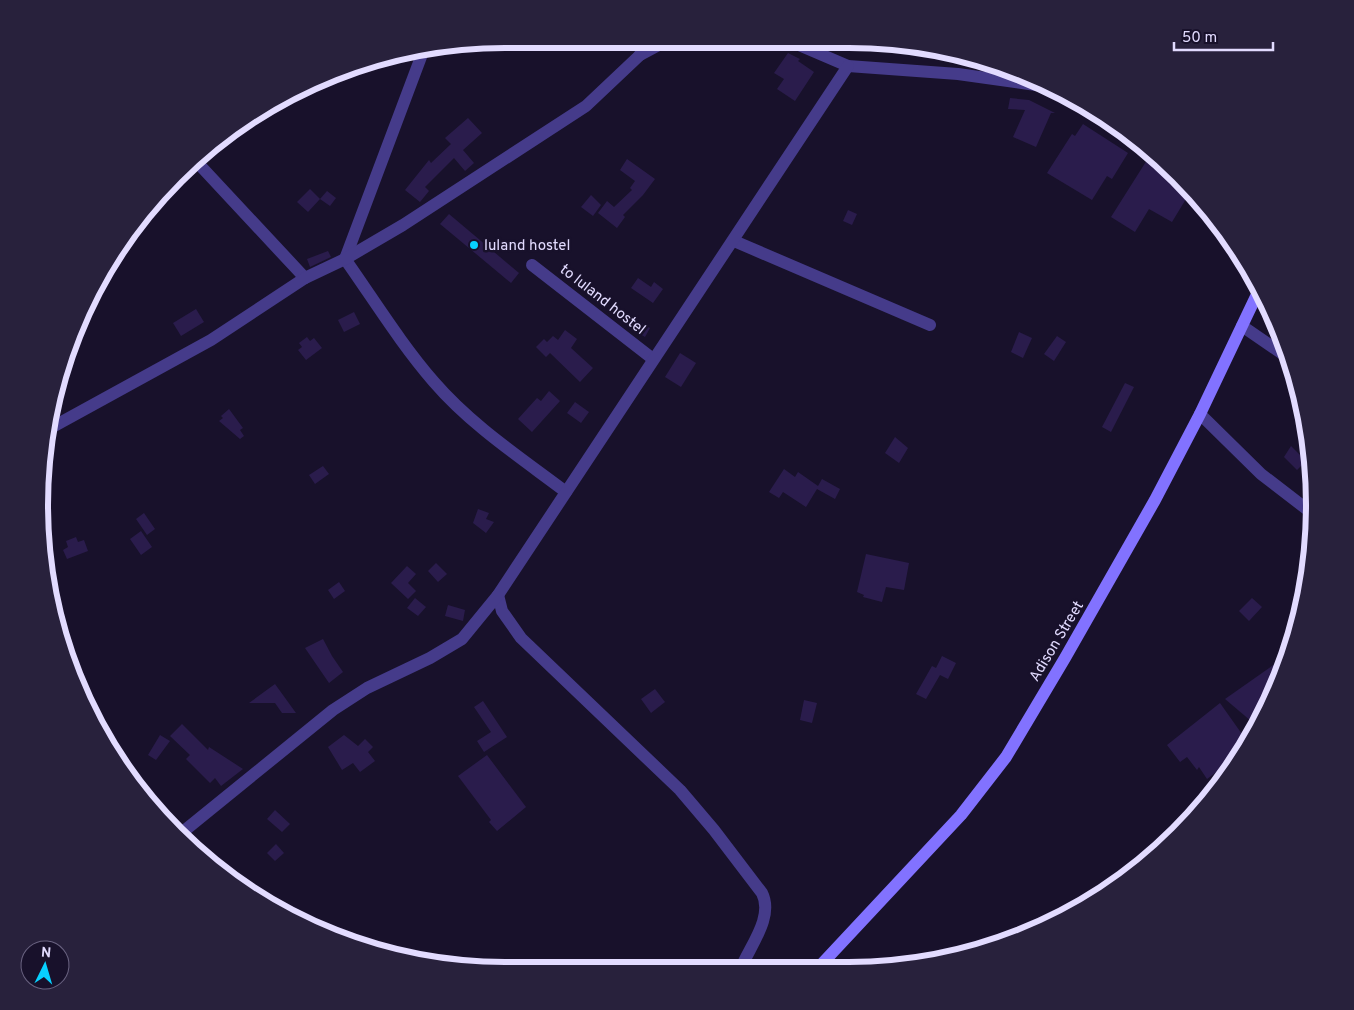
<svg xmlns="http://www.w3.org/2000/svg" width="1354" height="1010" font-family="Overpass,sans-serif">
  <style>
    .building { fill: #2a1c4c }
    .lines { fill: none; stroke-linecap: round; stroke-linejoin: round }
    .street { stroke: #453b8a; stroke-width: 12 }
    .secondary { stroke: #8272ff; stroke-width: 12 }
    .poi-dot { fill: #07d0ff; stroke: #18112b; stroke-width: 2 }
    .labels { text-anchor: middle; stroke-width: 5; stroke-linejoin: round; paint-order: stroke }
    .poi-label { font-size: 15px; fill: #e2dbff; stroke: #18112b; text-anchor: start }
    .street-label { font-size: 15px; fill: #e2dbff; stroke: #18112b }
    .rim { fill: none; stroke: #e2dbff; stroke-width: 6 }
  </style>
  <rect width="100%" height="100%" fill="#18112b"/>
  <g class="building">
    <polygon points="788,53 800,59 798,61 814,72 795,101 777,89 784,79 774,73"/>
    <polygon points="1010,98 1029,100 1055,113 1051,113 1036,147 1013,137 1025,110 1008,109"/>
    <polygon points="468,118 482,133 463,150 474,163 465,171 454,158 425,187 429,191 420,202 405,190 429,160 431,163 451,144 445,138"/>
    <polygon points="1083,124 1128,153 1112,179 1107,176 1092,200 1047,173 1072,134 1075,136"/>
    <polygon points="627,159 655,179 643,195 623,215 625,217 617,228 598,213 607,201 614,207 632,190 630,188 635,181 620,170"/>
    <polygon points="1147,160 1170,175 1167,180 1189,194 1172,222 1149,209 1135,232 1111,217"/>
    <polygon points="310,189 320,199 308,212 297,202"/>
    <polygon points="327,191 336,198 330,206 320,199"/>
    <polygon points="591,195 601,205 593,216 581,207"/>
    <polygon points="848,210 857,214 852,225 843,221"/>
    <polygon points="449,214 519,273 511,283 440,224"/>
    <polygon points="328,251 331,257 310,267 307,259"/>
    <polygon points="638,278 651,287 654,282 663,289 653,303 631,288"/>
    <polygon points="196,309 204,322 181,336 173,323"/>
    <polygon points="354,312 360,324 344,332 338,320"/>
    <polygon points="640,322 650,328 645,337 635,331"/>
    <polygon points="565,330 577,339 571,348 593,368 580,382 550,353 546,357 536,347 544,339 547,342 553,336 558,340"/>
    <polygon points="1019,332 1032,338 1023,358 1011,352"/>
    <polygon points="1057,336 1066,342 1054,361 1044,354"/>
    <polygon points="307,337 310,341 314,338 322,348 306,360 298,350 302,347 299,343"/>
    <polygon points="680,353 696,363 681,387 665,377"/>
    <polygon points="1125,383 1134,387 1111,432 1102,427"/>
    <polygon points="549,391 560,401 532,432 518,419 537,398 541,401"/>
    <polygon points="575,402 589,412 581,423 567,413"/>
    <polygon points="229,409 243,428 240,430 244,436 240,439 219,421 223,418 221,416"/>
    <polygon points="895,437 908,448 899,463 885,453"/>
    <polygon points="1291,446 1306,461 1297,470 1284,457"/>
    <polygon points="323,466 329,474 315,484 309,475"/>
    <polygon points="784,469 795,477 798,472 818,486 822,479 840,489 835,499 817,489 806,507 783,492 779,498 769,492"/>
    <polygon points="478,509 489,513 486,519 494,522 486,533 473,523"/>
    <polygon points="144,513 155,529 147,535 136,519"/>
    <polygon points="141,531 152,547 141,555 130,539"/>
    <polygon points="76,537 78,542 84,540 88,551 67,559 63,550 68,547 66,541"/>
    <polygon points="866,554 909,563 904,590 886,587 882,602 863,597 864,595 857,592"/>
    <polygon points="436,563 447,574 438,582 428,571"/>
    <polygon points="407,566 416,574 408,583 416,591 408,599 391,583"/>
    <polygon points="339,582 345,591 334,599 328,590"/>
    <polygon points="415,598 426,607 418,616 407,608"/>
    <polygon points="1252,598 1262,607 1249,621 1239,611"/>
    <polygon points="448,605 465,610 463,621 445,616"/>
    <polygon points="323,639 332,656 343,672 329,683 305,648"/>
    <polygon points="942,656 956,663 948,679 940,675 926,699 916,694 932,666 936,668"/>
    <polygon points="1279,661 1285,668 1258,727 1225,699"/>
    <polygon points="275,684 296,713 282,713 275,703 249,703"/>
    <polygon points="655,689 665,702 651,713 641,699"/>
    <polygon points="804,700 817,703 812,723 800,720"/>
    <polygon points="483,701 507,737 484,752 477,741 491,732 474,707"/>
    <polygon points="1220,703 1249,744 1240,755 1207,779 1199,767 1197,770 1187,757 1180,762 1167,745"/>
    <polygon points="182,724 208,750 209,747 243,769 221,786 215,778 210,783 186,759 190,755 170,736"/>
    <polygon points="160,735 170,741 156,760 148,755"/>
    <polygon points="344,735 358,746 365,739 373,747 368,752 375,761 360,772 353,763 342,770 328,747"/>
    <polygon points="487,755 526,807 497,831 489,822 491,820 458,776"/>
    <polygon points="275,810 290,824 282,832 267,819"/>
    <polygon points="276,844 284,853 275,861 267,853"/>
  </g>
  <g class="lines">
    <g class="street">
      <polyline points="785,39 848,66 958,74 1036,85"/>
      <polyline points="640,55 645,39"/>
      <polyline points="1094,111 1120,128"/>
      <polyline points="195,160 305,278"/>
      <polyline points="734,241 930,325"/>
      <path d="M345,259C374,300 401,344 434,382C471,425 521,458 566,492"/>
      <polyline points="345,259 424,49"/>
      <polyline points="532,265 653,359"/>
      <polyline points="1242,326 1290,359"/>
      <polyline points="1200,414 1261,474 1313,514"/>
      <polyline points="47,430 211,340 305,278 345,259 403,225 586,106 640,55 670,39"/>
      <path d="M498,595L502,611L521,638L680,790L714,830L762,893C774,917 750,946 741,968"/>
      <polyline points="179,835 333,710 367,688 430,658 462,639 498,595 848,66"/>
    </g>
    <polyline class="secondary" points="818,968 961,815 1006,757 1065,658 1155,500 1200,414 1260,288"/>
  </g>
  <circle class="poi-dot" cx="474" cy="245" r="5"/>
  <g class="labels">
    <g class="poi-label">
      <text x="484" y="250">luland hostel</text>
    </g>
    <g class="street-label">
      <text transform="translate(603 299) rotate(38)" y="5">to luland hostel</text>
      <text transform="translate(1056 641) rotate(-59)" y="5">Adison Street</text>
    </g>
  </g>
  <path d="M0 0H1354V1010H0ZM505 48H849A457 457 0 0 1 1306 505V505A457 457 0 0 1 849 962H505A457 457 0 0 1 48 505V505A457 457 0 0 1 505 48Z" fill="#28213c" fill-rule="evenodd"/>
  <path class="rim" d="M505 48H849A457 457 0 0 1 1306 505V505A457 457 0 0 1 849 962H505A457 457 0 0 1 48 505V505A457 457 0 0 1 505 48Z"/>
  <g transform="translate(45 965) rotate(5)"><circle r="24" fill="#18112b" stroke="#696280"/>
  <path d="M0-4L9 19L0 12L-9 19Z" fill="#07d0ff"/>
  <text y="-8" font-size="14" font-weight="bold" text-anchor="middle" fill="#e2dbff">N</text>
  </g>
  <path d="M1174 42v8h99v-8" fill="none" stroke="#e2dbff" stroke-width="2.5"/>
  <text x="1182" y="42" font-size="15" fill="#e2dbff" stroke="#18112b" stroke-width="4" paint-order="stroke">50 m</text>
</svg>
